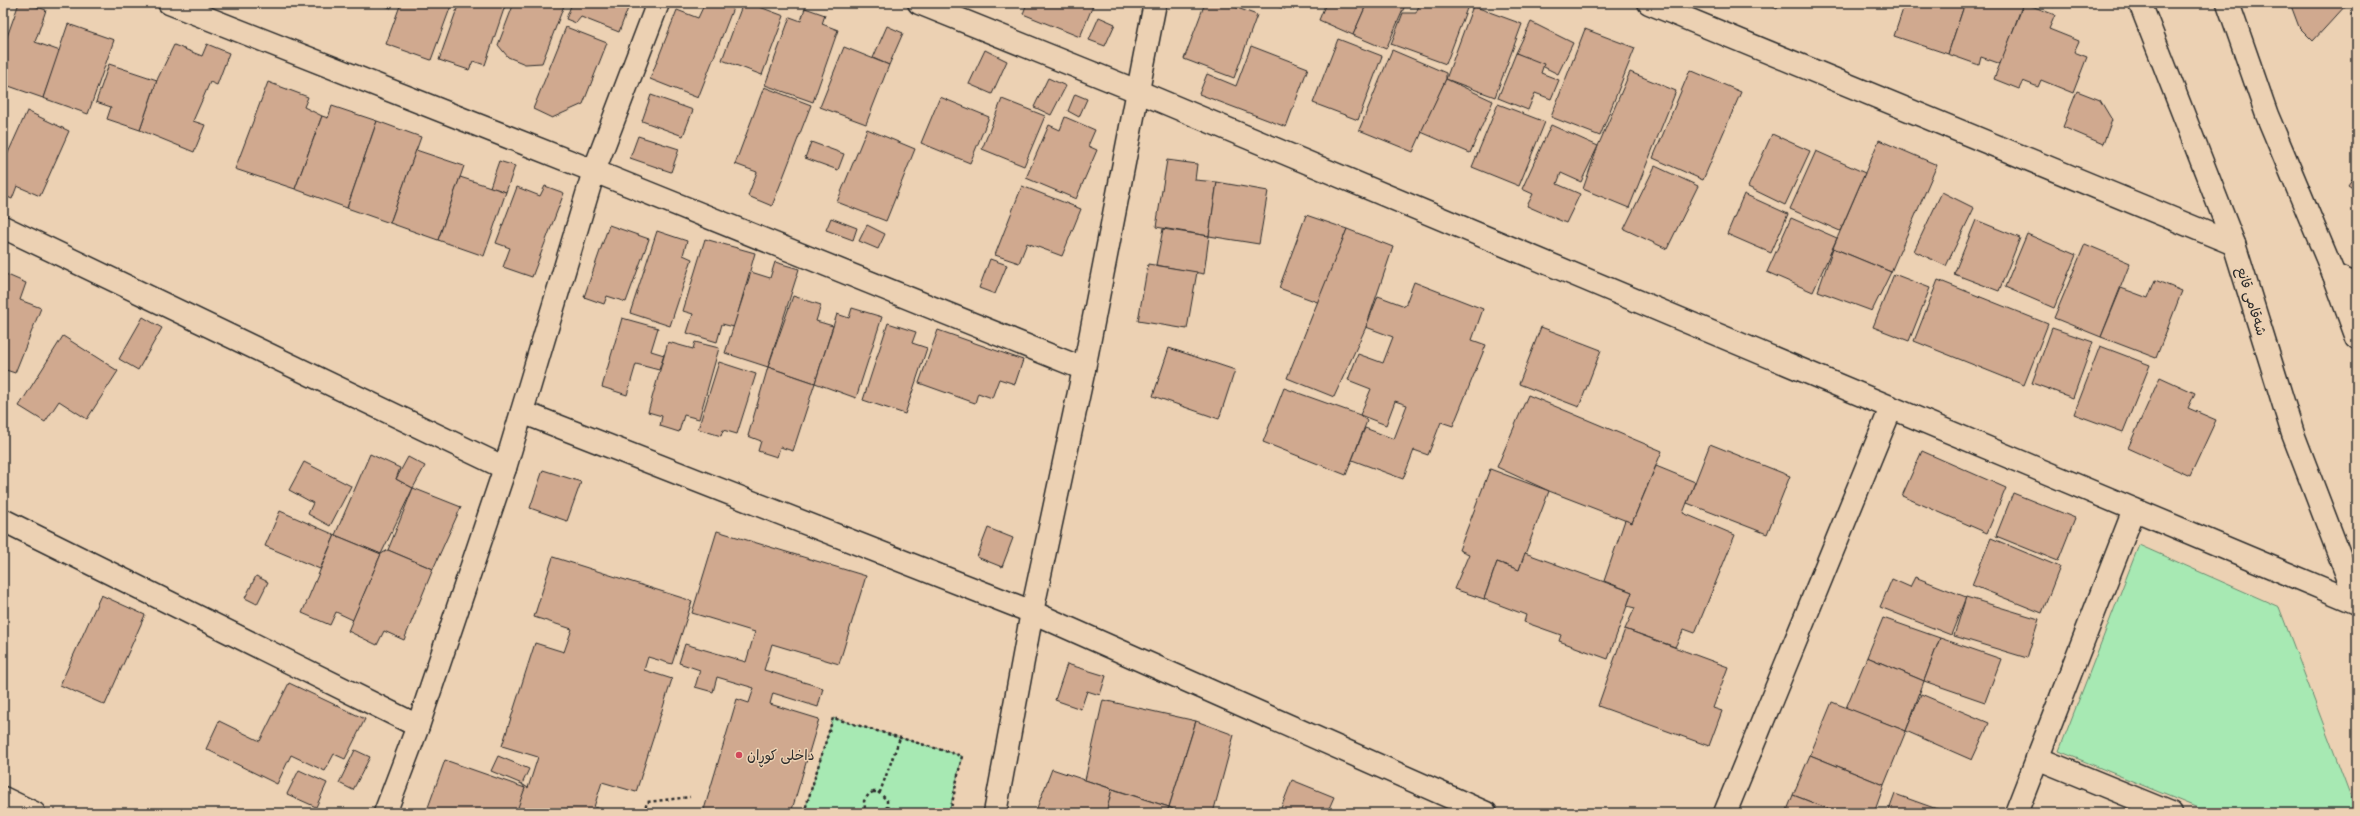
<svg xmlns="http://www.w3.org/2000/svg" width="2360" height="816" font-family="'Indie Flower','Playpen Sans Arabic',sans-serif">
  <style>
    .green { fill: #a7e9b3; stroke: #698a6f }
    .building { fill: #d0a98f; stroke: #2b2b2b }
    .lines { fill: none; stroke-linecap: round; stroke-linejoin: round }
    .minor-casing { stroke: #2b2b2b; stroke-width: 25 }
    .tertiary-casing { stroke: #2b2b2b; stroke-width: 25 }
    .secondary-casing { stroke: #2b2b2b; stroke-width: 25 }
    .path { stroke: #2b2b2b; stroke-width: 2.5; stroke-dasharray: 3 3; stroke-linecap: butt }
    .minor { stroke: #ecd1b3; stroke-width: 22 }
    .tertiary { stroke: #ecd1b3; stroke-width: 22 }
    .secondary { stroke: #ecd1b3; stroke-width: 22 }
    .poi-dot { fill: #d1495b; stroke: #ecd1b3; stroke-width: 1.5 }
    .labels { text-anchor: middle; stroke-width: 3; stroke-linejoin: round; paint-order: stroke }
    .street-label { font-size: 14px; fill: #2b2b2b; stroke: #ecd1b3 }
    .poi-label { font-size: 14px; fill: #2b2b2b; stroke: #ecd1b3; text-anchor: start }
  </style>
  <rect width="100%" height="100%" fill="#ecd1b3"/>
  <filter id="ink" filterUnits="userSpaceOnUse"><feTurbulence type="fractalNoise" baseFrequency=".025" numOctaves="2"/><feDisplacementMap in="SourceGraphic" scale="8" xChannelSelector="R" yChannelSelector="G"/><feConvolveMatrix kernelMatrix="1 2 1 2 8 2 1 2 1" color-interpolation-filters="sRGB"/></filter>
  <g filter="url(#ink)">
    <g class="green">
      <polygon points="2139,545 2279,607 2357,813 2210,813 2059,751"/>
      <polygon points="833,718 962,756 949,813 804,813"/>
    </g>
    <g class="building">
      <polygon points="19,3 26,3 46,10 35,42 60,51 43,98 3,84 3,48"/>
      <polygon points="327,3 338,3 337,7"/>
      <polygon points="378,3 393,3 391,8"/>
      <polygon points="401,3 452,3 431,60 386,44"/>
      <polygon points="459,3 506,3 485,65 473,61 469,70 439,60"/>
      <polygon points="514,3 565,3 542,63 525,64 508,57 498,45"/>
      <polygon points="572,3 630,3 619,32 581,17 576,23 566,19"/>
      <polygon points="705,3 735,3 698,98 650,79 677,10 698,18"/>
      <polygon points="743,3 749,3 784,16 762,75 722,60"/>
      <polygon points="1027,3 1094,3 1080,37 1023,14"/>
      <polygon points="1205,3 1223,3 1257,15 1234,78 1184,59"/>
      <polygon points="1268,3 1287,3 1285,9"/>
      <polygon points="1326,3 1367,3 1353,35 1319,20"/>
      <polygon points="1367,3 1406,3 1386,49 1353,35"/>
      <polygon points="1420,3 1469,3 1446,64 1391,44 1403,13 1416,13"/>
      <polygon points="1765,3 1780,3 1777,9"/>
      <polygon points="1905,3 1965,3 1948,54 1894,36"/>
      <polygon points="1965,3 2023,3 2001,64 1981,57 1979,65 1948,54"/>
      <polygon points="2024,3 2055,15 2049,29 2079,41 2074,52 2087,57 2073,93 2041,80 2038,87 2023,81 2019,89 1994,79"/>
      <polygon points="2043,3 2055,3 2054,7"/>
      <polygon points="2290,3 2346,3 2347,4 2313,41 2299,27"/>
      <polygon points="1473,6 1522,24 1495,97 1446,79"/>
      <polygon points="2357,7 2357,17 2352,14"/>
      <polygon points="805,8 825,15 822,24 838,30 813,102 765,85 790,17 801,21"/>
      <polygon points="1099,17 1115,24 1105,46 1089,40"/>
      <polygon points="1531,22 1573,43 1558,74 1516,53"/>
      <polygon points="68,24 114,40 88,114 43,98"/>
      <polygon points="887,26 903,33 889,65 873,58"/>
      <polygon points="566,27 607,43 583,104 552,118 533,109"/>
      <polygon points="1585,29 1635,48 1600,136 1551,117"/>
      <polygon points="1338,39 1382,56 1358,120 1313,103"/>
      <polygon points="207,44 229,53 217,85 210,82 193,121 205,125 194,152 140,130 157,80 174,45 202,56"/>
      <polygon points="1251,46 1308,68 1286,127 1199,94 1207,74 1236,86"/>
      <polygon points="844,47 889,65 866,124 820,107"/>
      <polygon points="985,50 1007,61 992,94 969,84"/>
      <polygon points="1392,50 1446,73 1446,79 1413,152 1359,130"/>
      <polygon points="1516,53 1544,64 1541,73 1559,80 1551,99 1535,93 1528,110 1498,98"/>
      <polygon points="109,64 157,80 140,130 107,119 111,107 96,102"/>
      <polygon points="1690,70 1741,92 1703,180 1653,158"/>
      <polygon points="1630,72 1676,91 1629,208 1583,189 1598,146"/>
      <polygon points="1048,78 1066,86 1051,115 1034,107"/>
      <polygon points="1446,79 1493,101 1470,153 1421,132"/>
      <polygon points="268,82 308,97 304,107 322,116 295,189 235,169"/>
      <polygon points="764,87 811,105 772,206 748,196 757,172 735,164"/>
      <polygon points="2077,91 2100,100 2112,120 2103,144 2063,127"/>
      <polygon points="1075,94 1087,99 1079,117 1068,111"/>
      <polygon points="651,95 693,110 683,136 642,121"/>
      <polygon points="940,97 989,117 970,163 921,143"/>
      <polygon points="1002,99 1045,116 1024,166 982,149"/>
      <polygon points="1498,104 1545,122 1519,186 1472,167"/>
      <polygon points="332,106 377,121 347,208 295,189 322,116 328,118"/>
      <polygon points="27,111 69,131 40,196 17,186 12,199 3,195 3,164"/>
      <polygon points="1065,117 1095,130 1088,146 1097,150 1076,199 1026,178 1049,125 1060,130"/>
      <polygon points="377,121 421,137 390,223 347,208"/>
      <polygon points="1551,125 1598,146 1581,182 1561,173 1557,184 1580,194 1566,223 1527,206 1533,194 1522,189"/>
      <polygon points="867,129 915,149 886,221 837,202"/>
      <polygon points="1772,134 1810,151 1785,205 1748,187"/>
      <polygon points="638,136 679,149 671,172 630,158"/>
      <polygon points="1879,140 1937,165 1891,272 1833,248"/>
      <polygon points="811,142 844,154 838,170 805,158"/>
      <polygon points="416,150 464,166 438,240 390,223"/>
      <polygon points="1816,151 1865,173 1840,231 1790,209"/>
      <polygon points="1167,160 1197,164 1195,180 1217,182 1209,236 1156,227"/>
      <polygon points="499,161 515,166 506,192 490,187"/>
      <polygon points="1655,166 1698,186 1667,249 1624,229"/>
      <polygon points="2357,172 2357,191 2348,185"/>
      <polygon points="460,177 506,192 484,256 438,240"/>
      <polygon points="1217,182 1268,191 1259,244 1209,236"/>
      <polygon points="545,186 564,193 532,277 503,267 510,248 496,243 517,187 540,196"/>
      <polygon points="1022,186 1081,209 1062,256 1027,243 1019,263 995,255"/>
      <polygon points="1942,192 1974,208 1946,266 1914,251"/>
      <polygon points="1744,194 1788,214 1771,253 1727,234"/>
      <polygon points="1306,215 1347,229 1320,303 1279,288"/>
      <polygon points="831,218 857,228 853,240 826,230"/>
      <polygon points="1791,218 1837,238 1813,292 1767,272"/>
      <polygon points="1976,220 2020,238 1999,291 1954,274"/>
      <polygon points="609,225 649,239 626,302 607,296 604,304 584,297"/>
      <polygon points="867,225 885,234 878,249 859,241"/>
      <polygon points="1163,229 1209,236 1204,274 1156,265"/>
      <polygon points="1347,229 1393,247 1366,327 1334,397 1287,378"/>
      <polygon points="657,231 687,241 683,255 692,259 670,326 630,313"/>
      <polygon points="2027,234 2076,255 2054,308 2005,287"/>
      <polygon points="705,239 755,253 734,327 722,324 717,342 687,333 693,314 683,311"/>
      <polygon points="2085,244 2130,263 2101,337 2054,318"/>
      <polygon points="1833,248 1891,272 1872,311 1818,291"/>
      <polygon points="990,259 1007,265 995,294 979,288"/>
      <polygon points="775,262 799,269 768,367 725,353 751,272 770,278"/>
      <polygon points="1148,264 1197,272 1187,329 1138,321"/>
      <polygon points="3,273 26,283 20,300 41,308 15,373 3,369"/>
      <polygon points="1894,274 1930,288 1909,341 1873,327"/>
      <polygon points="1938,280 2048,324 2024,385 1914,341"/>
      <polygon points="2155,280 2182,291 2156,358 2101,337 2121,288 2148,298"/>
      <polygon points="1414,282 1483,309 1472,340 1486,345 1453,426 1441,422 1428,455 1414,450 1403,479 1352,460 1365,428 1394,439 1407,405 1395,401 1386,425 1360,415 1371,389 1348,380 1358,354 1383,363 1393,337 1366,327 1378,296 1405,306"/>
      <polygon points="793,296 821,305 816,321 833,326 815,383 768,367"/>
      <polygon points="852,308 882,317 856,398 815,383 837,314 849,318"/>
      <polygon points="143,317 162,328 138,370 119,359"/>
      <polygon points="622,318 658,328 651,351 664,355 659,370 636,364 627,395 602,387"/>
      <polygon points="888,323 916,332 912,343 927,348 905,414 863,400"/>
      <polygon points="1541,327 1601,350 1579,407 1519,384"/>
      <polygon points="2052,328 2093,342 2073,398 2032,383"/>
      <polygon points="938,330 1023,360 1015,384 999,379 992,398 978,393 975,403 919,383"/>
      <polygon points="63,336 118,371 87,419 59,401 45,422 19,406"/>
      <polygon points="668,342 693,349 695,342 719,348 699,419 684,415 679,432 660,426 662,416 648,412"/>
      <polygon points="2100,346 2150,365 2123,432 2074,414"/>
      <polygon points="1169,348 1235,370 1219,419 1153,396"/>
      <polygon points="719,362 756,374 737,434 723,430 721,436 698,429"/>
      <polygon points="768,367 815,383 793,451 780,447 777,457 758,451 761,441 748,436"/>
      <polygon points="2160,377 2195,393 2188,408 2216,420 2190,476 2128,448"/>
      <polygon points="1284,388 1360,415 1367,421 1346,475 1263,442"/>
      <polygon points="1528,395 1662,451 1632,523 1549,491 1497,467"/>
      <polygon points="1710,444 1790,476 1767,534 1687,503"/>
      <polygon points="1922,451 2006,488 1987,533 1902,496"/>
      <polygon points="370,454 400,468 396,479 413,488 381,554 335,535"/>
      <polygon points="408,457 425,466 413,488 396,479"/>
      <polygon points="304,462 351,486 330,526 308,514 313,503 289,490"/>
      <polygon points="1656,466 1695,482 1683,513 1735,535 1695,633 1684,629 1675,647 1625,629 1635,608 1627,606 1632,592 1604,581 1625,520 1632,523"/>
      <polygon points="1490,469 1549,491 1519,570 1497,562 1484,599 1454,589 1469,554 1459,550"/>
      <polygon points="543,470 581,482 567,521 530,508"/>
      <polygon points="413,488 461,507 433,569 388,550"/>
      <polygon points="2013,493 2075,518 2058,561 1996,536"/>
      <polygon points="280,511 335,535 320,569 265,546"/>
      <polygon points="988,528 1013,538 1002,567 977,557"/>
      <polygon points="717,531 866,576 839,664 772,644 764,670 823,688 818,707 773,693 770,704 819,719 791,813 703,813 737,699 749,703 754,688 717,677 713,692 695,687 700,670 679,663 685,644 746,662 755,632 692,613"/>
      <polygon points="335,535 381,554 353,620 336,612 330,625 302,613"/>
      <polygon points="1991,538 2060,567 2042,613 1972,585"/>
      <polygon points="388,550 433,569 404,640 384,631 377,645 348,631 381,554"/>
      <polygon points="1525,553 1632,592 1608,659 1559,641 1561,635 1524,622 1526,615 1484,599 1497,562 1519,570"/>
      <polygon points="553,557 692,601 672,664 648,657 644,670 672,679 636,792 602,782 594,807 614,813 514,813 525,788 522,784 528,788 538,757 502,746 535,643 564,652 572,629 534,617"/>
      <polygon points="256,576 268,582 257,604 245,598"/>
      <polygon points="1915,577 1966,597 1951,635 1880,607 1892,579 1910,587"/>
      <polygon points="101,595 145,615 105,705 60,685"/>
      <polygon points="1966,597 2039,619 2027,658 1954,636"/>
      <polygon points="1883,618 1940,638 1924,681 1867,657"/>
      <polygon points="1625,629 1728,667 1713,708 1722,711 1709,746 1598,706"/>
      <polygon points="1940,638 2001,659 1985,702 1924,681"/>
      <polygon points="1867,657 1924,681 1906,731 1846,708"/>
      <polygon points="1067,664 1106,676 1100,695 1087,691 1081,709 1055,700"/>
      <polygon points="289,683 365,719 345,759 334,754 325,771 291,755 277,784 206,749 219,721 260,741"/>
      <polygon points="1921,694 1989,723 1972,760 1906,731"/>
      <polygon points="1103,700 1196,721 1169,807 1085,780"/>
      <polygon points="1832,702 1906,731 1884,785 1810,755"/>
      <polygon points="1196,721 1234,735 1213,813 1180,813 1169,807"/>
      <polygon points="355,750 370,757 353,790 339,783"/>
      <polygon points="1810,755 1884,785 1874,813 1839,813 1793,795"/>
      <polygon points="498,756 529,769 522,784 491,771"/>
      <polygon points="445,760 525,788 516,813 426,813"/>
      <polygon points="1052,769 1112,789 1106,813 1035,813"/>
      <polygon points="299,770 327,783 316,807 287,794"/>
      <polygon points="1292,780 1334,797 1327,813 1279,813"/>
      <polygon points="1112,789 1169,807 1166,813 1106,813"/>
      <polygon points="1895,794 1948,813 1888,813"/>
      <polygon points="1793,795 1839,813 1786,813"/>
      <polygon points="1169,807 1180,813 1166,813"/>
    </g>
    <g class="lines">
      <defs>
        <g id="minor">
          <polyline points="169,3 594,171 1084,369"/>
          <polyline points="919,3 1137,91 2357,603"/>
          <polyline points="1649,3 2234,244"/>
          <polyline points="3,227 505,468"/>
          <polyline points="522,412 1032,612 1486,813"/>
          <polyline points="3,520 418,726"/>
          <polyline points="2037,758 2171,813"/>
          <polyline points="3,798 34,813"/>
          <polyline points="385,813 418,726 505,468 594,171 658,3"/>
          <polyline points="995,813 1032,612 1084,369 1155,3"/>
          <polyline points="1725,813 1891,408"/>
          <polyline points="2016,813 2134,510"/>
        </g>
        <polyline id="tertiary" points="2334,275 2357,285"/>
        <g id="secondary">
          <polyline points="2140,3 2234,244 2293,434 2357,601"/>
          <polyline points="2228,3 2267,115 2334,275 2357,338"/>
        </g>
      </defs>
      <use href="#minor" class="minor-casing"/>
      <use href="#tertiary" class="tertiary-casing"/>
      <use href="#secondary" class="secondary-casing"/>
      <g class="path">
        <polyline points="873,792 880,792 900,738"/>
        <polyline points="878,792 887,800 887,807 882,813"/>
        <polyline points="887,807 906,813"/>
        <polyline points="644,813 647,802 690,797"/>
        <polyline points="804,813 833,718 962,756 950,813"/>
        <polyline points="869,813 865,808 864,801 869,794 873,792"/>
      </g>
      <use href="#minor" class="minor"/>
      <use href="#tertiary" class="tertiary"/>
      <use href="#secondary" class="secondary"/>
    </g>
  </g>
  <circle class="poi-dot" cx="739" cy="755" r="4"/>
  <g class="labels">
    <g class="street-label">
      <text transform="translate(2252 301) rotate(73)" y="5">شەقامی قانع</text>
    </g>
    <g class="poi-label">
      <text x="747" y="760">داخلی کوڕان</text>
    </g>
  </g>
  <rect width="2360" height="816" fill="none" stroke="#ecd1b3" stroke-width="16"/>
  <rect x="8" y="8" width="2344" height="800" fill="none" stroke="#2b2b2b" stroke-width="1.5" filter="url(#ink)"/>
</svg>
